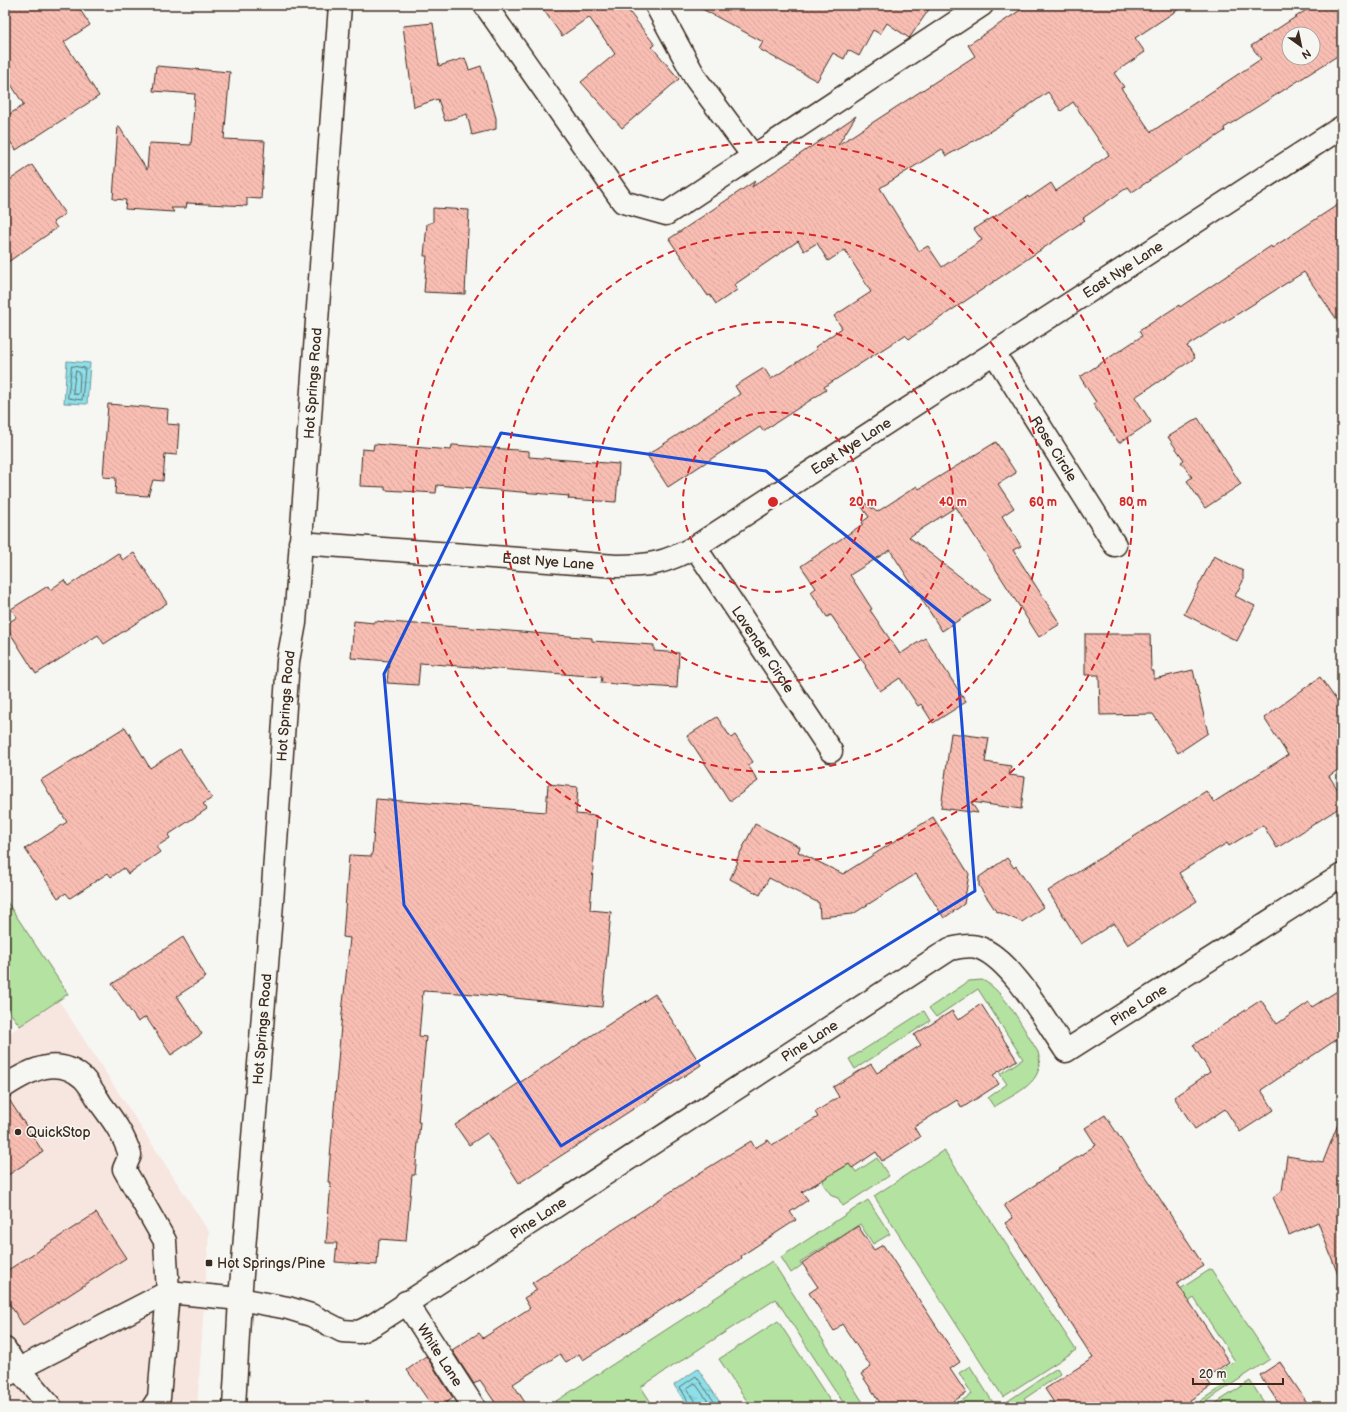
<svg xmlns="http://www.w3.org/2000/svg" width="1347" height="1412" font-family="'Balsamiq Sans',sans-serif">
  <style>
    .built { fill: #f7e5df }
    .green { fill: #b3e2a1; stroke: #778660 }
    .water { fill: url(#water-ripples); stroke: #6d9798 }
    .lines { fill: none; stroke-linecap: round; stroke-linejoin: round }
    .shore { stroke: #5c726f; stroke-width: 1 }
    .building { fill: url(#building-back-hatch); stroke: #3b2a1e; fill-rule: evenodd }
    .minor-casing { stroke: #3b2a1e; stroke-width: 25 }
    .minor { stroke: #f6f6f2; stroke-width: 22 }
    .marked { fill: none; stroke: #1d4ed8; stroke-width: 3; stroke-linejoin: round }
    .ring { fill: none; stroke: #d62828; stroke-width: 2; stroke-dasharray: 7 5 }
    .poi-dot { fill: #3b2a1e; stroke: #f6f6f2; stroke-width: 1.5 }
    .labels { text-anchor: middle; stroke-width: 3; stroke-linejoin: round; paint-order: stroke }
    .street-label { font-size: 14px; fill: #3b2a1e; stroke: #f6f6f2 }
    .poi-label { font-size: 14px; fill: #3b2a1e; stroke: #f6f6f2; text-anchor: start }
    .centre { fill: #d62828; stroke: #f6f6f2; stroke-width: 2 }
    .ring-label { font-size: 12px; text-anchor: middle; font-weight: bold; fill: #d62828; stroke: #f6f6f2; stroke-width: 3; stroke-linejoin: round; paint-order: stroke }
  </style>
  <defs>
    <pattern id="water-ripples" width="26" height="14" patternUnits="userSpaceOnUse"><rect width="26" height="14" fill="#8edfe9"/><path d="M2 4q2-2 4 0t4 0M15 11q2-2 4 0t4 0" fill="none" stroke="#7bc0c7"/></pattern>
    <pattern id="building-back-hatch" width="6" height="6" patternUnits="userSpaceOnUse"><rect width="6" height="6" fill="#f9beb3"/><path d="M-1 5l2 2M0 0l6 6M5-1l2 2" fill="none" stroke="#d6a39a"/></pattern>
  </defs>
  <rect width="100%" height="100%" fill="#f6f6f2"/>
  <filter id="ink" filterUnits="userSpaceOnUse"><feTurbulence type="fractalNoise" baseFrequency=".025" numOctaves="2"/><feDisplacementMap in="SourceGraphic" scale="8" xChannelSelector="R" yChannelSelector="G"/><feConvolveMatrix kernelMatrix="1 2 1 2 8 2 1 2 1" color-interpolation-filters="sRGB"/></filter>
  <g filter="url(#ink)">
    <polygon class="built" points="59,1001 209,1232 197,1407 5,1407 5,1036"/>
    <g class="green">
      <polygon points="5,899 68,994 20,1026 5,1006"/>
      <path d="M982,980C1005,990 1024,1030 1038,1052C1047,1083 1015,1093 994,1107L988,1098L1007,1084L1000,1074L1023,1059L978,989L936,1017L929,1008L969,981Z"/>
      <polygon points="924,1011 930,1021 855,1069 849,1059"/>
      <polygon points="944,1150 1076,1350 1003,1397 874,1196"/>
      <polygon points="877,1158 889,1176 843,1206 838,1198 832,1196 823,1184 824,1178 849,1162 856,1172"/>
      <polygon points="868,1200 890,1234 873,1244 860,1224 800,1262 802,1265 791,1273 781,1257"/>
      <polygon points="772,1261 866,1407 846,1407 776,1299 641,1387 654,1407 547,1407"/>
      <polygon points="1211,1269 1270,1359 1202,1404 1200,1401 1226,1384 1218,1372 1235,1361 1194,1298 1188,1302 1143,1313"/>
      <polygon points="778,1321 834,1407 751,1407 719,1359"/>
      <polygon points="970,1366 994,1404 990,1407 952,1407 972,1394 959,1373"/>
      <polygon points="1057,1368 1061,1374 1024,1399 1029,1407 999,1407"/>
      <polygon points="1250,1381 1267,1407 1210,1407"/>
    </g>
    <g class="water">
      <polygon points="67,361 90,363 87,404 64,403"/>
      <polygon points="698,1369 723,1407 688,1407 674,1385"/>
    </g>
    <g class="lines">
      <g class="shore">
        <polygon points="72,366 85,368 82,400 68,398"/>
        <polygon points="76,371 80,373 79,393 77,395 73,393"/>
        <polyline points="691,1407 680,1387 696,1376 718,1407"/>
        <polyline points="696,1407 696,1402 687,1388 695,1383 712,1407"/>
      </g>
    </g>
    <g class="building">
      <polygon points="5,5 77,5 90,25 64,42 99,96 16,150 5,134 5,117 24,105 5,75"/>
      <polygon points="540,5 624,5 655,45 652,47 679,79 622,128 581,82 615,54 589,17 562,36"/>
      <polygon points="695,5 932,5 910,37 909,38 887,23 880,34 873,30 859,56 848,50 844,59 833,53 817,81 759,49 763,42"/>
      <path d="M1028,5H1185L1135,38L1145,52L1114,73L1124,87L1121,88L1151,132L1261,59L1251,46L1314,5H1342V53L1224,128L1225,131L1132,192L1128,187L1083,218L1085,220L909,339L905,335L824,387L826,390L763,431L760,427L668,487L647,455L740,394L735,386L764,368L771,379L817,349L815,347L842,328L834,316L871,292L845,250L828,261L817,243L804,251L798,241L734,285L737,290L716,304L710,295L708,296L669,239L755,181L752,187L856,116L838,145L975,56L968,45ZM1289,34H1313V58H1289ZM1048,92L1061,111L1073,102L1109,155L1056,191L1051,183L1029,198L1028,196L974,229L982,240L942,267L928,246L919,251L880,188L942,149L946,156L970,143L1004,123Z"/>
      <polygon points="433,23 439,66 465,58 469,70 481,66 496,118 496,129 472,135 467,114 445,121 438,99 414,107 403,26"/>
      <polygon points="156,66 230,72 224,139 265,141 261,199 247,198 247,206 187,203 186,208 171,208 174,212 125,209 126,200 113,199 118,125 147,170 149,143 191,145 195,94 153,91"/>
      <polygon points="32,165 65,214 53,222 57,228 5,264 5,183"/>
      <polygon points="1342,202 1342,327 1304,272 1187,346 1195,358 1135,397 1151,422 1119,443 1093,404 1096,402 1080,377 1142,336 1139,331 1179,305 1180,307 1271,246 1272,248"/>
      <polygon points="433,208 469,210 465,294 424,292 427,256 424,256 427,224 433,222"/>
      <polygon points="108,404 168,409 167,424 179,425 177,455 165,454 163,481 153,480 148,496 115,494 116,478 103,477"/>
      <polygon points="1198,418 1241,484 1205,508 1187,481 1192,477 1181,462 1184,460 1168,437"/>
      <polygon points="996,442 1016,473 998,484 1014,508 1002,516 1021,546 1013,550 1060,624 1039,637 956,507 909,537 990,600 942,631 890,550 850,575 872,609 870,610 900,654 925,638 966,702 933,723 921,704 918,706 900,678 880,691 865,667 866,666 831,615 827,617 811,592 816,588 801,566 863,524 862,522 869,517 859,503 862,501 877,512 917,486 919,489"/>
      <polygon points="374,444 451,450 452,445 454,445 529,451 529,457 619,464 616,502 568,499 569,496 437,485 436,493 385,490 385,487 360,486 362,449 373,450"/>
      <polygon points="118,553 123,560 134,553 167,603 104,644 98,635 36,674 5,625 17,617 11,609 48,586 50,590 64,580 68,586"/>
      <polygon points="1214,556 1243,571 1243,581 1235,596 1255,606 1237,641 1184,614"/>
      <polygon points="354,621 374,623 374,621 486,629 592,638 592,641 654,645 654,651 679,653 677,688 601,683 602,677 420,663 418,685 387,683 389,661 351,658"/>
      <polygon points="1085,634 1150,634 1151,671 1154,671 1154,679 1193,670 1208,733 1178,753 1153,714 1100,715 1099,675 1085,675"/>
      <polygon points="1320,677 1342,708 1342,767 1329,776 1342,796 1342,806 1277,848 1263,825 1229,846 1227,843 1179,873 1197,901 1128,945 1114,923 1081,944 1048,891 1206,791 1214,802 1288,755 1264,718"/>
      <polygon points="717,717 731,738 735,735 753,762 748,765 758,781 732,800 729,800 687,736"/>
      <polygon points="125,727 150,768 180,749 212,798 203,804 207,809 168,835 170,838 156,847 160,852 128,874 124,868 111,877 108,873 70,898 66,893 58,898 25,849 67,822 41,780"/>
      <polygon points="951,733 989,738 985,762 1011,766 1009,775 1025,777 1021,809 971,802 978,813 941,808"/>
      <polygon points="548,784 578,787 576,814 597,816 590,910 611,912 602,1007 475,994 423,991 419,1036 426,1037 418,1122 420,1122 415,1175 412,1175 406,1241 379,1239 377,1265 335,1262 337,1243 326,1243 331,1182 328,1182 342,1013 350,938 343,937 349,855 372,856 376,799 546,812"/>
      <polygon points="933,817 969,874 964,904 944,918 916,874 853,914 820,917 819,903 769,878 760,895 730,879 738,862 736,861 755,824 800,847 798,852 843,874"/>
      <polygon points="1007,858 1014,868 1016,866 1043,907 1022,922 996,911 979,886 979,877"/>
      <polygon points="183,937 206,977 177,996 202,1034 171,1055 146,1017 138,1022 112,984"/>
      <polygon points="1342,988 1342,1036 1261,1090 1274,1110 1240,1132 1225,1109 1195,1129 1174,1097 1210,1072 1193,1045 1261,1000 1277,1024 1309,1002 1312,1007"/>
      <polygon points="655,994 701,1065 519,1183 487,1133 469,1145 455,1125"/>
      <polygon points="981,1004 1017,1060 993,1075 999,1084 962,1108 957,1100 914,1127 920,1137 882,1161 876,1152 852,1168 849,1164 802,1192 808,1200 790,1212 796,1220 741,1256 742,1258 583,1360 579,1354 566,1362 560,1354 513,1384 528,1407 498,1407 480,1380 474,1384 452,1350 479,1333 483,1338 530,1308 524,1298 537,1290 532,1283 690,1179 751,1141 755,1148 768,1140 772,1145 818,1117 815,1112 839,1097 833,1087 871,1064 877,1073 921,1045 914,1035 952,1011 958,1020"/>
      <polygon points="5,1098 8,1098 43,1152 5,1177"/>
      <polygon points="1105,1115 1204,1266 1177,1283 1229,1362 1206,1378 1211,1386 1180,1407 1057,1407 1045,1389 1093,1358 1005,1223 1013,1218 1004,1205 1096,1145 1085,1128"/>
      <polygon points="1340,1119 1342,1119 1342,1279 1340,1280 1318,1222 1289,1235 1273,1197 1282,1191 1287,1156 1323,1162"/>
      <polygon points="96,1213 126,1258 23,1325 5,1297 5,1272"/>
      <polygon points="858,1226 874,1250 883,1245 960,1362 950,1369 966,1393 945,1407 883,1407 861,1374 871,1367 842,1324 834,1331 809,1293 818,1287 802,1263"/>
      <polygon points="426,1356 453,1398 440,1407 433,1407 407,1370"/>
      <polygon points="1280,1362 1310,1407 1281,1407 1260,1375"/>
    </g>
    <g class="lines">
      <defs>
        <g id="minor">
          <polyline points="485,5 623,202 666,214 982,5"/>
          <polyline points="656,5 696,79 753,156"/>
          <path id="s1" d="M994,353L1115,545"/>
          <path id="s2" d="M300,543L616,566C650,566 665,563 695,547L1342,127"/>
          <path id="s3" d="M695,547L831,751"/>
          <path d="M5,1086C30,1070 58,1055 83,1078C90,1085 96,1096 101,1104C113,1120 124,1135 130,1155L124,1169L165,1241L168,1292L159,1398L153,1407"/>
          <path id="s4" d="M406,1302L474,1407"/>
          <polyline points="5,1349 17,1368 51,1407"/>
          <path id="s5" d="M5,1376L168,1292L240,1299L288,1308L311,1315L342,1331L359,1332L375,1324L950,949C959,947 971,944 980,948C1013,961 1046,1022 1066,1051L1342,875"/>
          <path id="s6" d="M234,1407L240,1299L272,903L288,661L295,623L340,5"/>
        </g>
      </defs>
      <use href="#minor" class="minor-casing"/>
      <use href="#minor" class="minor"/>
    </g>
  </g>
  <path class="marked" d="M501,433L766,471L954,623L975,891L561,1146L404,905L384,674Z"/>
  <g class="ring">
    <circle cx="773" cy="502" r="90"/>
    <circle cx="773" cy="502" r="180"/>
    <circle cx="773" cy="502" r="270"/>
    <circle cx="773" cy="502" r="360"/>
  </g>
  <g class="poi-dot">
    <circle cx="18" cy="1132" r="4"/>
    <rect x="205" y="1259" width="8" height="8" rx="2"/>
  </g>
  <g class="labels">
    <g class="street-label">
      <text dy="5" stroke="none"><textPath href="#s2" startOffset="909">East Nye Lane</textPath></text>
      <text dy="5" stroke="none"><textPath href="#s6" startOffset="1027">Hot Springs Road</textPath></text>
      <text dy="5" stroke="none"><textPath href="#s2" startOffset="585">East Nye Lane</textPath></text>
      <text dy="5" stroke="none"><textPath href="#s1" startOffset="113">Rose Circle</textPath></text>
      <text dy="5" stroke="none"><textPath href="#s2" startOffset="249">East Nye Lane</textPath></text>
      <text dy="5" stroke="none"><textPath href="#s3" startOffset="123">Lavender Circle</textPath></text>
      <text dy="5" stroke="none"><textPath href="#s6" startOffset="703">Hot Springs Road</textPath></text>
      <text dy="5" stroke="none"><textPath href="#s5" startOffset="1337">Pine Lane</textPath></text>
      <text dy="5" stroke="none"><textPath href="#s6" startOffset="379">Hot Springs Road</textPath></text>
      <text dy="5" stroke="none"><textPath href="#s5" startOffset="917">Pine Lane</textPath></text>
      <text dy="5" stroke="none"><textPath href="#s5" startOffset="593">Pine Lane</textPath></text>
      <text dy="5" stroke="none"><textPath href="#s4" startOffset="63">White Lane</textPath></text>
    </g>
    <g class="poi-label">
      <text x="26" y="1137">QuickStop</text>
      <text x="217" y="1268">Hot Springs/Pine</text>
    </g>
  </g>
  <circle cx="773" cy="502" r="6" class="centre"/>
  <g class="ring-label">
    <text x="863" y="506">20 m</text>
    <text x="953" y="506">40 m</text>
    <text x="1043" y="506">60 m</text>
    <text x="1133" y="506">80 m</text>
  </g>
  <rect width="1347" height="1412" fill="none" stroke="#f6f6f2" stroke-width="20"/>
  <rect x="10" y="10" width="1327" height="1392" fill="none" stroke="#3b2a1e" stroke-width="1.5" filter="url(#ink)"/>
  <g transform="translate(1301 46) rotate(147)"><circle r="19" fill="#f6f6f2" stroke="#aba49d"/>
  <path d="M0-3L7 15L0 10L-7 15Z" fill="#3b2a1e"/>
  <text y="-6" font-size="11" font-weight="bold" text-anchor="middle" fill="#3b2a1e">N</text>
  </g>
  <path d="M1193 1378v6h90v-6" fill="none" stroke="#3b2a1e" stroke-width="2"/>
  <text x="1199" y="1378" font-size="12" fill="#3b2a1e" stroke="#f6f6f2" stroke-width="3" paint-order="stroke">20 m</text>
</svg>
